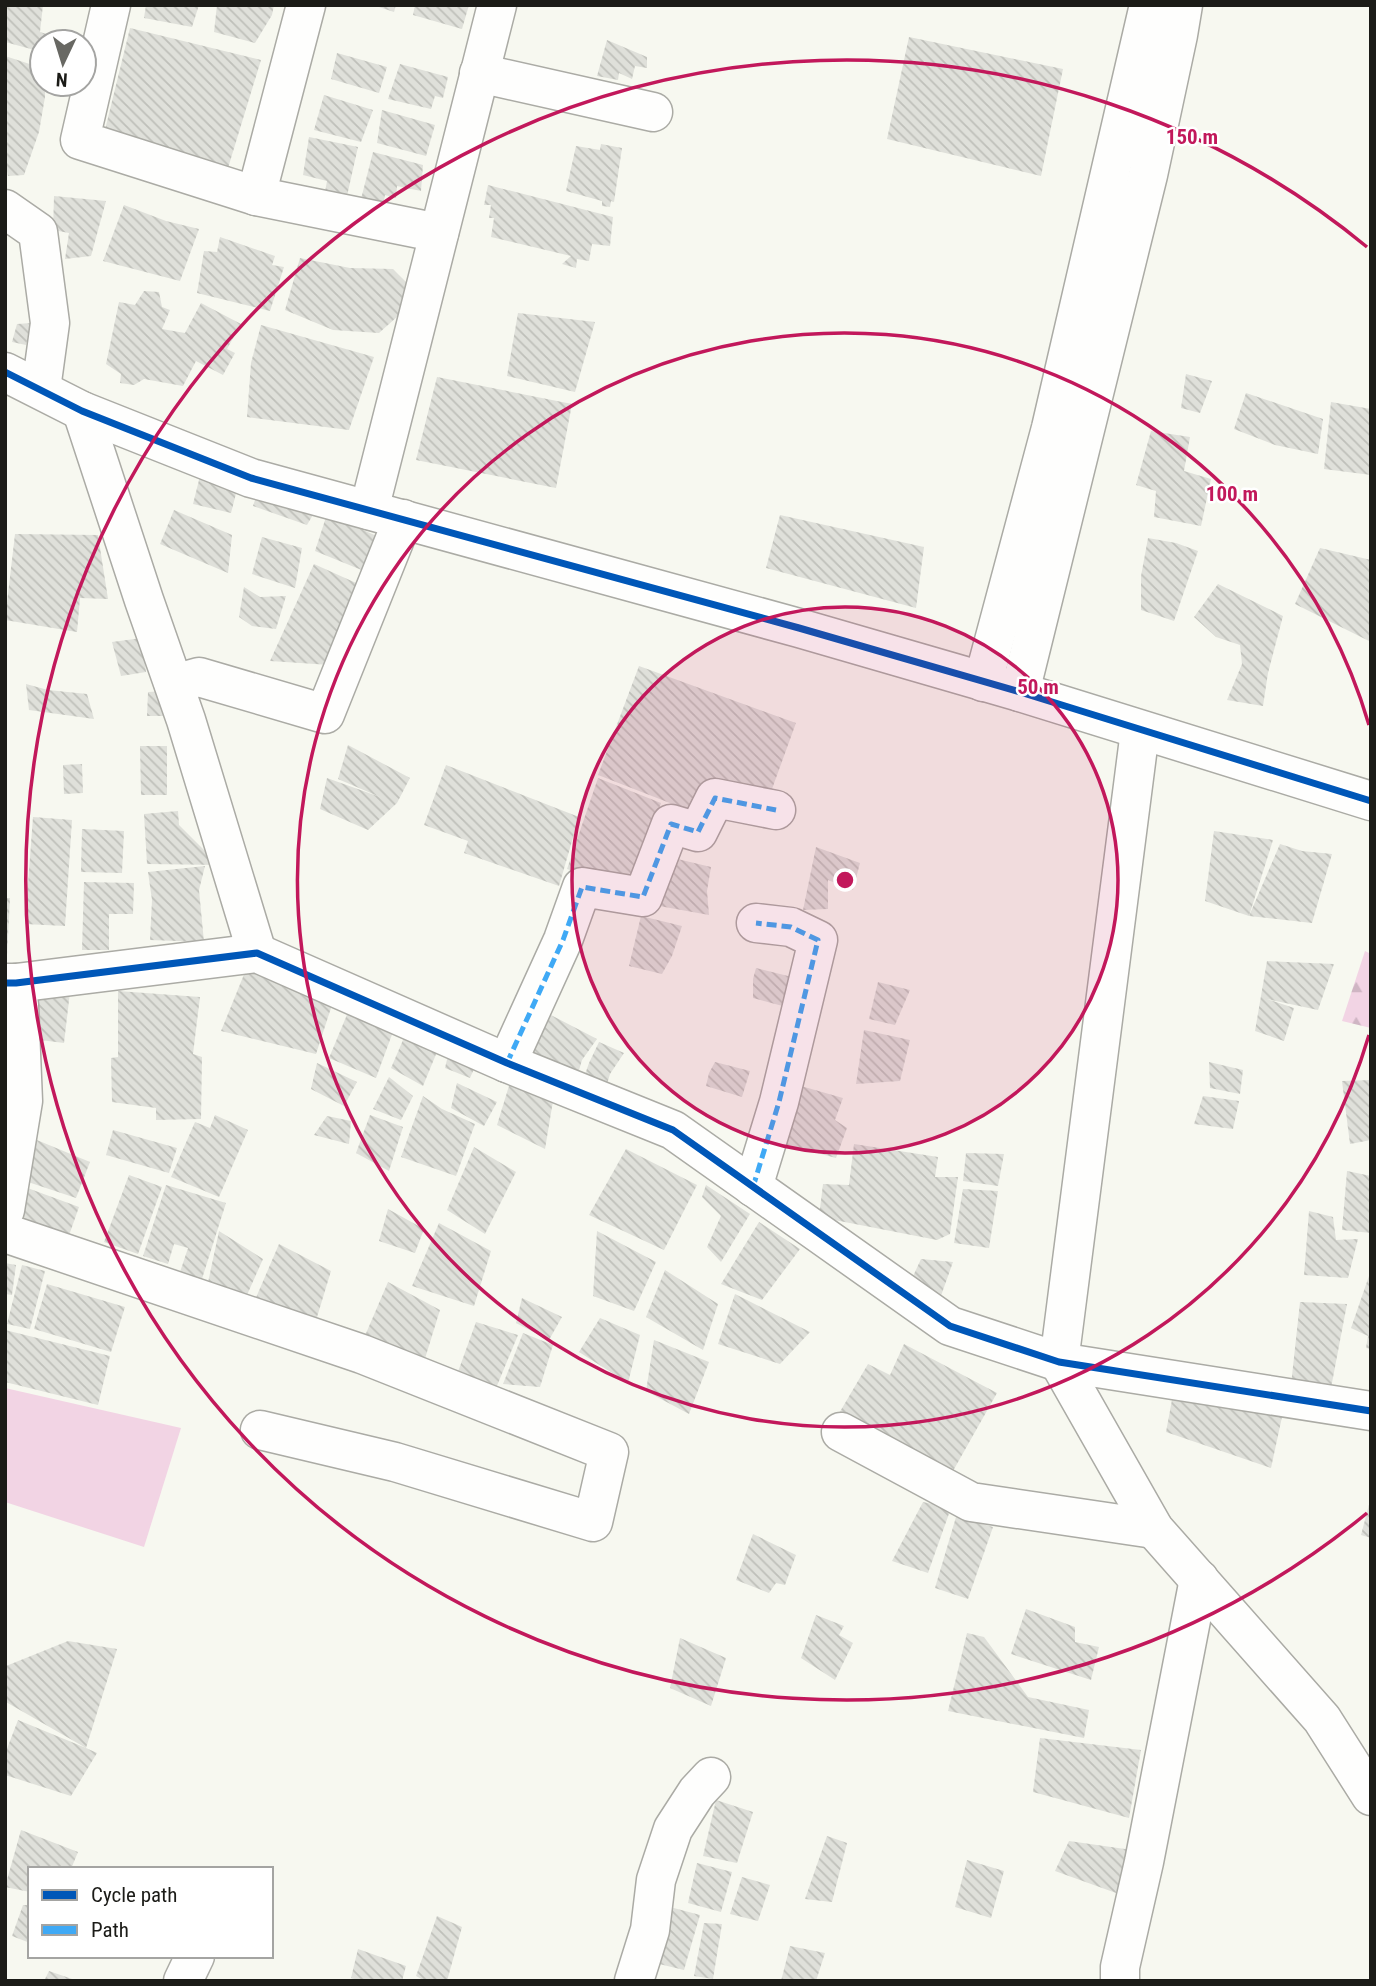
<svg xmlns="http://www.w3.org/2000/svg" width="1376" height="1986" font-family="'Roboto Condensed',sans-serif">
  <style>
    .forest { fill: url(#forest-firs) }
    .park { fill: #f2d4e4 }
    .building { fill: url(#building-back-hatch) }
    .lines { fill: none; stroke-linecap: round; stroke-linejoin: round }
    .minor-casing { stroke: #ababa5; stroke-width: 41 }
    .tertiary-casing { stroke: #ababa5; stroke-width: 41 }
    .minor { stroke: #fefefd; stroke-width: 38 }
    .tertiary { stroke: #fefefd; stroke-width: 38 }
    .quiet { stroke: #3fa9f5; stroke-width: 5; stroke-dasharray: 10 5; stroke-linecap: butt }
    .cycleway-casing { stroke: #fff; stroke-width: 11 }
    .cycleway { stroke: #0057b8; stroke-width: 7 }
    .ring { fill: none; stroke: #c2185b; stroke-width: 3.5 }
    .centre { fill: #c2185b; stroke: #fff; stroke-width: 3.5 }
    .ring-label { font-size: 21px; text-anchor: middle; font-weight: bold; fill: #c2185b; stroke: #fff; stroke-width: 5; stroke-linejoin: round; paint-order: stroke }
  </style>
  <defs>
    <pattern id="forest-firs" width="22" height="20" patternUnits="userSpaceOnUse" patternTransform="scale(1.75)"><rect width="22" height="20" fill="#f2d4e4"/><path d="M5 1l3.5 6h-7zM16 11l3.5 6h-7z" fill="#cfb5c3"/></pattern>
    <pattern id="building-back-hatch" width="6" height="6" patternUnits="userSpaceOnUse" patternTransform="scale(1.75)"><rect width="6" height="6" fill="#dfe0da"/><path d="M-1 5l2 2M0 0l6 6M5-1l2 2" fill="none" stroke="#bfc0ba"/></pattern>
  </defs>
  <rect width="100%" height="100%" fill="#f7f8f0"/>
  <polygon class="forest" points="1365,951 1371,954 1371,1028 1342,1021"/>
  <polygon class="park" points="5,1388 181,1428 144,1547 5,1502"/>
  <g class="building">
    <polygon points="5,5 43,5 40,32 62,39 62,42 42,42 42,52 5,42"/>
    <polygon points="146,5 199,5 192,27 144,18"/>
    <polygon points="217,5 274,5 272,15 255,43 214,32"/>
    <polygon points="373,5 396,5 394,12"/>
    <polygon points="415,5 469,5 462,29 413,15"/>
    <polygon points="130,28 261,60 228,168 103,138"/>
    <polygon points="909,37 1063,69 1041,176 887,139"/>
    <polygon points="607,40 647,57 647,68 635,66 632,79 619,73 618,80 597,76"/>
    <polygon points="337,53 387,67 379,93 331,79"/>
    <polygon points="5,56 42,68 42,84 45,84 45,97 39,132 24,175 8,176 5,163"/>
    <polygon points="400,64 448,77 443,98 435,96 431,109 388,99"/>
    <polygon points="324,95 373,110 361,142 314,130"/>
    <polygon points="382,110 435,125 426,156 377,143"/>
    <polygon points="309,137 358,147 347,196 325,192 327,181 303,175"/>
    <polygon points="601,144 622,148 614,202 611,201 610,207 602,206 602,201 566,191 576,146 600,150"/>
    <polygon points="373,152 423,165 421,191 397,186 396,198 385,195 383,205 361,199"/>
    <polygon points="488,185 613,217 610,246 592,244 589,261 577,259 576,268 562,264 571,256 491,237 494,218 489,218 491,205 484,205"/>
    <polygon points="54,196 106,201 91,256 65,259 69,233 53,230"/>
    <polygon points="124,205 166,221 199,229 180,281 103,261"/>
    <polygon points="220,237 275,256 272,265 284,267 270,311 197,293 204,251 217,252"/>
    <polygon points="300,258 350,268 393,269 407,283 398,316 379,333 333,330 285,310"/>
    <polygon points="144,291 159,292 162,307 170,310 162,329 185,333 201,303 241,324 227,349 235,353 223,375 196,361 183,386 144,379 134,385 120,383 121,374 106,364 119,302 135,305"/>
    <polygon points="518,313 595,322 575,392 507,376"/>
    <polygon points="31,323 26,345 12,342 17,324"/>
    <polygon points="261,325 374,357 349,430 247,417 251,363"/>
    <polygon points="1186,374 1212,381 1200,413 1181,408"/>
    <polygon points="437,377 572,404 556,488 416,460"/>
    <polygon points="1246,393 1323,419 1318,454 1275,445 1234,429"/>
    <polygon points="1331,402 1371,409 1371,475 1324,469"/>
    <polygon points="1151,431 1190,437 1184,471 1211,479 1201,526 1154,517 1156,491 1136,485"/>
    <polygon points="201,472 239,482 231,513 193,504"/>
    <polygon points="258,491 314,513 307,525 253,506"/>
    <polygon points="174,510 232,535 228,573 160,544"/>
    <polygon points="327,514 379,537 364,571 315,551"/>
    <polygon points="780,515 924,547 916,608 766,568"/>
    <polygon points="15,534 98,535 108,599 80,598 77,632 5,620"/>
    <polygon points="262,537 302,548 295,588 252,574"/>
    <polygon points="1148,538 1176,543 1198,551 1174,621 1141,610 1141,576"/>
    <polygon points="1320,548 1371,560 1371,642 1295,604"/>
    <polygon points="314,564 365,587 330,665 270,661"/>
    <polygon points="1218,584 1283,616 1268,673 1263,706 1227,700 1242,664 1240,645 1216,637 1194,617"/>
    <polygon points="244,587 260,597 286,596 276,629 252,626 239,617"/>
    <polygon points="142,638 146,672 121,676 112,642"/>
    <polygon points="639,666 796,723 768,800 711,779 698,814 598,775"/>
    <polygon points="26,684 48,690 87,694 94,719 29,710"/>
    <polygon points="166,691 166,716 147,716 148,692"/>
    <polygon points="348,745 410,778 397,803 368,830 320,809 327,778 380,797 338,779"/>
    <polygon points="140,746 167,746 167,795 141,795"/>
    <polygon points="82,764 83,793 64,794 63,765"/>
    <polygon points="446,765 579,817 559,886 464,853 468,841 424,825"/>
    <polygon points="598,778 661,803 632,892 567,869"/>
    <polygon points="178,811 179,825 219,865 147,864 144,814"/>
    <polygon points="33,817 72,820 65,926 25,924"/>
    <polygon points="82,829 124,831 122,873 81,872"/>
    <polygon points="1214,831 1273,840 1249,916 1205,901"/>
    <polygon points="1280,844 1302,851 1332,854 1312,923 1249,916"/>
    <polygon points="816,847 860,863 853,890 828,880 828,909 803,910"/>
    <polygon points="665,856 711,867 707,891 709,915 648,904"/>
    <polygon points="205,866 199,890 204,942 150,940 152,900 148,872"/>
    <polygon points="84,882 134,883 133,914 109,914 109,950 82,950"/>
    <polygon points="5,898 10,898 7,955 5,955"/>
    <polygon points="641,916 682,926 672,956 662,974 629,966"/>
    <polygon points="1267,961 1334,964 1318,1010 1267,999 1294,1008 1284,1041 1255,1031"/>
    <polygon points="247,967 332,1005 316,1054 221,1031"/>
    <polygon points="756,968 796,978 790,1008 753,998 753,979"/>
    <polygon points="878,982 910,990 895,1025 869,1019"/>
    <polygon points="39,988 70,992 64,1043 32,1039"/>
    <polygon points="118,991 200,997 193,1054 202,1057 201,1119 156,1120 156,1108 112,1102 111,1058 118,1057"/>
    <polygon points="351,1005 394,1029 376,1078 329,1058"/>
    <polygon points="547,1013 597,1039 582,1060 577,1077 527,1050"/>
    <polygon points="864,1030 910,1040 900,1081 856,1084"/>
    <polygon points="406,1033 439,1047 423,1086 391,1068"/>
    <polygon points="599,1042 624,1053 610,1074 605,1091 582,1083 589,1063"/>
    <polygon points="450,1047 478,1060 470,1078 445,1068"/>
    <polygon points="715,1062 750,1071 742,1097 706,1086 709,1073"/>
    <polygon points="1209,1062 1243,1070 1240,1094 1210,1088"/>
    <polygon points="317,1063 357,1082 344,1106 311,1089"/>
    <polygon points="512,1076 554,1095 545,1149 497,1125"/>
    <polygon points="389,1077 413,1096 401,1120 373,1109"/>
    <polygon points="1371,1080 1371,1140 1350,1144 1342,1081"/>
    <polygon points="457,1083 497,1102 484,1126 451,1108"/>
    <polygon points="801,1086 843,1098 835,1120 847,1128 836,1158 776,1142"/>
    <polygon points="423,1096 442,1109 475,1124 456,1176 401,1157"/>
    <polygon points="1203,1096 1239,1101 1233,1129 1194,1124"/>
    <polygon points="215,1115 248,1130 219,1197 171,1177 195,1122 210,1128"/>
    <polygon points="370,1115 403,1127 389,1171 356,1153"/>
    <polygon points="327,1116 351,1121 349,1144 314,1135"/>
    <polygon points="113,1130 177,1148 169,1173 106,1155"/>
    <polygon points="32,1138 90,1162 76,1198 19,1179"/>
    <polygon points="854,1144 938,1157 935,1177 958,1177 950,1234 937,1240 819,1217 823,1184 849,1185"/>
    <polygon points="474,1147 516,1172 485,1234 447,1210"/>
    <polygon points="626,1149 697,1185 664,1250 589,1215"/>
    <polygon points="966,1153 1004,1154 998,1186 963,1181"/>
    <polygon points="1347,1171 1371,1176 1371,1233 1342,1230"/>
    <polygon points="129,1175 162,1187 138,1254 104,1242"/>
    <polygon points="166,1185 226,1203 201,1282 179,1275 188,1248 174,1244 168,1264 143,1256"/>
    <polygon points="706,1185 750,1214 721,1262 707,1247 721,1216 702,1197"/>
    <polygon points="22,1186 79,1207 67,1241 9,1220"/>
    <polygon points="963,1189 998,1191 989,1248 954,1243"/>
    <polygon points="388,1209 424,1229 415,1253 379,1241"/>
    <polygon points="1309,1211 1333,1217 1336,1240 1358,1239 1348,1278 1304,1275"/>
    <polygon points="759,1222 800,1249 762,1300 721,1284"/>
    <polygon points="439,1223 491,1251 474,1306 412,1286"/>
    <polygon points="219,1231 263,1259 243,1304 206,1292"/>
    <polygon points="597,1231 656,1262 634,1311 593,1296"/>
    <polygon points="279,1244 331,1271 314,1327 252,1307"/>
    <polygon points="921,1259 953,1262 937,1307 908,1287"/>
    <polygon points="5,1263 16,1265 12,1295 5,1294"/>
    <polygon points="22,1265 45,1271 30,1329 7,1324"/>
    <polygon points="665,1270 718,1304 703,1350 646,1317"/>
    <polygon points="1370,1273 1371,1273 1371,1349 1366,1348 1368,1336 1351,1328"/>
    <polygon points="388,1282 440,1310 423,1365 361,1345"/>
    <polygon points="47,1284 125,1307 111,1352 34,1329"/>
    <polygon points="735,1294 810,1332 780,1364 718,1344"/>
    <polygon points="522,1298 562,1317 549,1340 516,1323"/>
    <polygon points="1300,1302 1347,1304 1331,1388 1291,1385"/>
    <polygon points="600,1318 640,1335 628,1383 579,1352"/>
    <polygon points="476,1322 518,1335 494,1393 455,1380"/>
    <polygon points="5,1330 110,1356 98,1405 5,1382"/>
    <polygon points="523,1333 553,1345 540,1387 503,1384"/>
    <polygon points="654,1340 709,1362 689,1414 646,1391"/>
    <polygon points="904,1344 997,1393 953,1471 838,1415 868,1364 890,1375"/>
    <polygon points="1174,1389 1282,1417 1271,1468 1166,1432"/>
    <polygon points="1370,1501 1371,1501 1371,1538 1361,1535"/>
    <polygon points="923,1502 951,1508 928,1573 892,1561"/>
    <polygon points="956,1517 993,1527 968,1599 935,1588"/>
    <polygon points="753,1534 796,1555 785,1585 776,1583 769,1593 736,1580"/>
    <polygon points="1026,1609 1075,1627 1075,1642 1099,1647 1091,1680 1011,1654"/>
    <polygon points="816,1615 844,1626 839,1635 853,1643 835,1680 801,1658"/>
    <polygon points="967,1633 984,1637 1028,1697 1089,1710 1084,1738 948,1711"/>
    <polygon points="680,1638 726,1658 711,1706 670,1688"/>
    <polygon points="68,1641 117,1649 86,1748 97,1753 71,1796 5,1775 5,1754 18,1720 86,1748 6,1702 6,1666"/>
    <polygon points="1040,1738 1141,1750 1129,1818 1033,1792"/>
    <polygon points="716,1800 753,1812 737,1863 703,1856"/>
    <polygon points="21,1830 78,1852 71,1869 30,1869 30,1892 5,1887"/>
    <polygon points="827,1836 847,1843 832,1902 805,1899"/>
    <polygon points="1069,1841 1132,1850 1116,1893 1055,1871"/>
    <polygon points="967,1860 1004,1871 991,1918 955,1907"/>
    <polygon points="697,1863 732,1872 721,1912 688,1903"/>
    <polygon points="742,1877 770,1885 758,1921 730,1914"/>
    <polygon points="23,1905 30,1905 30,1943 12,1936"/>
    <polygon points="670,1907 700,1915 684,1970 655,1963"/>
    <polygon points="437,1916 462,1927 447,1981 425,1981 416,1976"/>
    <polygon points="704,1923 722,1924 713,1979 694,1976"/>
    <polygon points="790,1946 825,1953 816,1981 781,1981"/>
    <polygon points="358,1949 406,1966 402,1981 360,1981 351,1978"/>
    <polygon points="49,1971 75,1980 75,1981 44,1981"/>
  </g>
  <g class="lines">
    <defs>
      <g id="minor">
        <polyline points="111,5 80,140 256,196 439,233"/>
        <polyline points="479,73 653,112"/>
        <polyline points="256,196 306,5"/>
        <polyline points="5,209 38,232 50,323 41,389"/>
        <polyline points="82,411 144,600 186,720 257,953"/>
        <polyline points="369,510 497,5"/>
        <polyline points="174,684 199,677 325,714 403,519"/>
        <polyline points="5,983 16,983 257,953 507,1063 673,1130 950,1326 1059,1362 1371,1411"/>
        <polyline points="507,1063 563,940 582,887 643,897 671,824 698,832 715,798 776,810"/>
        <polyline points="753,1187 779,1102 818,940 791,927 756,923"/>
        <polyline points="5,1210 23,1101 19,1005 16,983"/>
        <polyline points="5,1233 362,1354 609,1452 593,1522 395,1462 260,1430"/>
        <polyline points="841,1432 971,1502 1154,1529"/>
        <polyline points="183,1981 195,1956"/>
        <polyline points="634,1981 650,1930 656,1880 673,1829 697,1792 711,1777"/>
        <polyline points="1120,1981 1120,1967 1144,1862 1199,1579"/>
      </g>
      <g id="tertiary">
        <polyline points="5,372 82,411 251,478 799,628 1020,692 1371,801"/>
        <polyline points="983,682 1051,428 1149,5"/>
        <polyline points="1020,692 1148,175 1178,35 1183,5"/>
        <polyline points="1140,731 1059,1362 1154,1529 1322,1719 1371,1796"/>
      </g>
    </defs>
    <use href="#minor" class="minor-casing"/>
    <use href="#tertiary" class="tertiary-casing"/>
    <use href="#minor" class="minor"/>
    <use href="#tertiary" class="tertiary"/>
    <g class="quiet">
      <polyline points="507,1063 563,940 582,887 643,897 671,824 698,832 715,798 776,810"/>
      <polyline points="753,1187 779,1102 818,940 791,927 756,923"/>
    </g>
    <defs>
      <g id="cycleway">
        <polyline points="5,372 82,411 251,478 799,628 1020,692 1371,801"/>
        <polyline points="5,983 16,983 257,953 507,1063 673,1130 950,1326 1059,1362 1371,1411"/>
      </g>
    </defs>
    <use href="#cycleway" class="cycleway-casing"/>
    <use href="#cycleway" class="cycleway"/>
  </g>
  <circle cx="845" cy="880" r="273" fill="#c2185b" fill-opacity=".12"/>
  <g class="ring">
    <circle cx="845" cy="880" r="273"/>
    <path d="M1369 1035A547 547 0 1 1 1369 725"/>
    <path d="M1367 1513A820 820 0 1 1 1367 247"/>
  </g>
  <circle cx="845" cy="880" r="10" class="centre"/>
  <g class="ring-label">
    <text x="1192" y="144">150 m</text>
    <text x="1232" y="501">100 m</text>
    <text x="1038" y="694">50 m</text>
  </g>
  <rect width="1376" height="1986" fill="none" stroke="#1b1b17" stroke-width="14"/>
  <rect x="28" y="1867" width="245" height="91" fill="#ffffff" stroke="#a4a4a2" stroke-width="2"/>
  <rect x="42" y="1890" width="35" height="10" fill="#0057b8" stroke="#a4a4a2" stroke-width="2"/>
  <text x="91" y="1902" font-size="21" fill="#1b1b17">Cycle path</text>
  <rect x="42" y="1925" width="35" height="10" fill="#3fa9f5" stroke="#a4a4a2" stroke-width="2"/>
  <text x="91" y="1937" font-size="21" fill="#1b1b17">Path</text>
  <g transform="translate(63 63) rotate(184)"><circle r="33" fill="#ffffff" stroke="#a4a4a2" stroke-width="2"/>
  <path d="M0-5L12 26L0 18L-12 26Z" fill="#686863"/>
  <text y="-10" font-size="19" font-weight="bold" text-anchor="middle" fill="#1b1b17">N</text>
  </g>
</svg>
